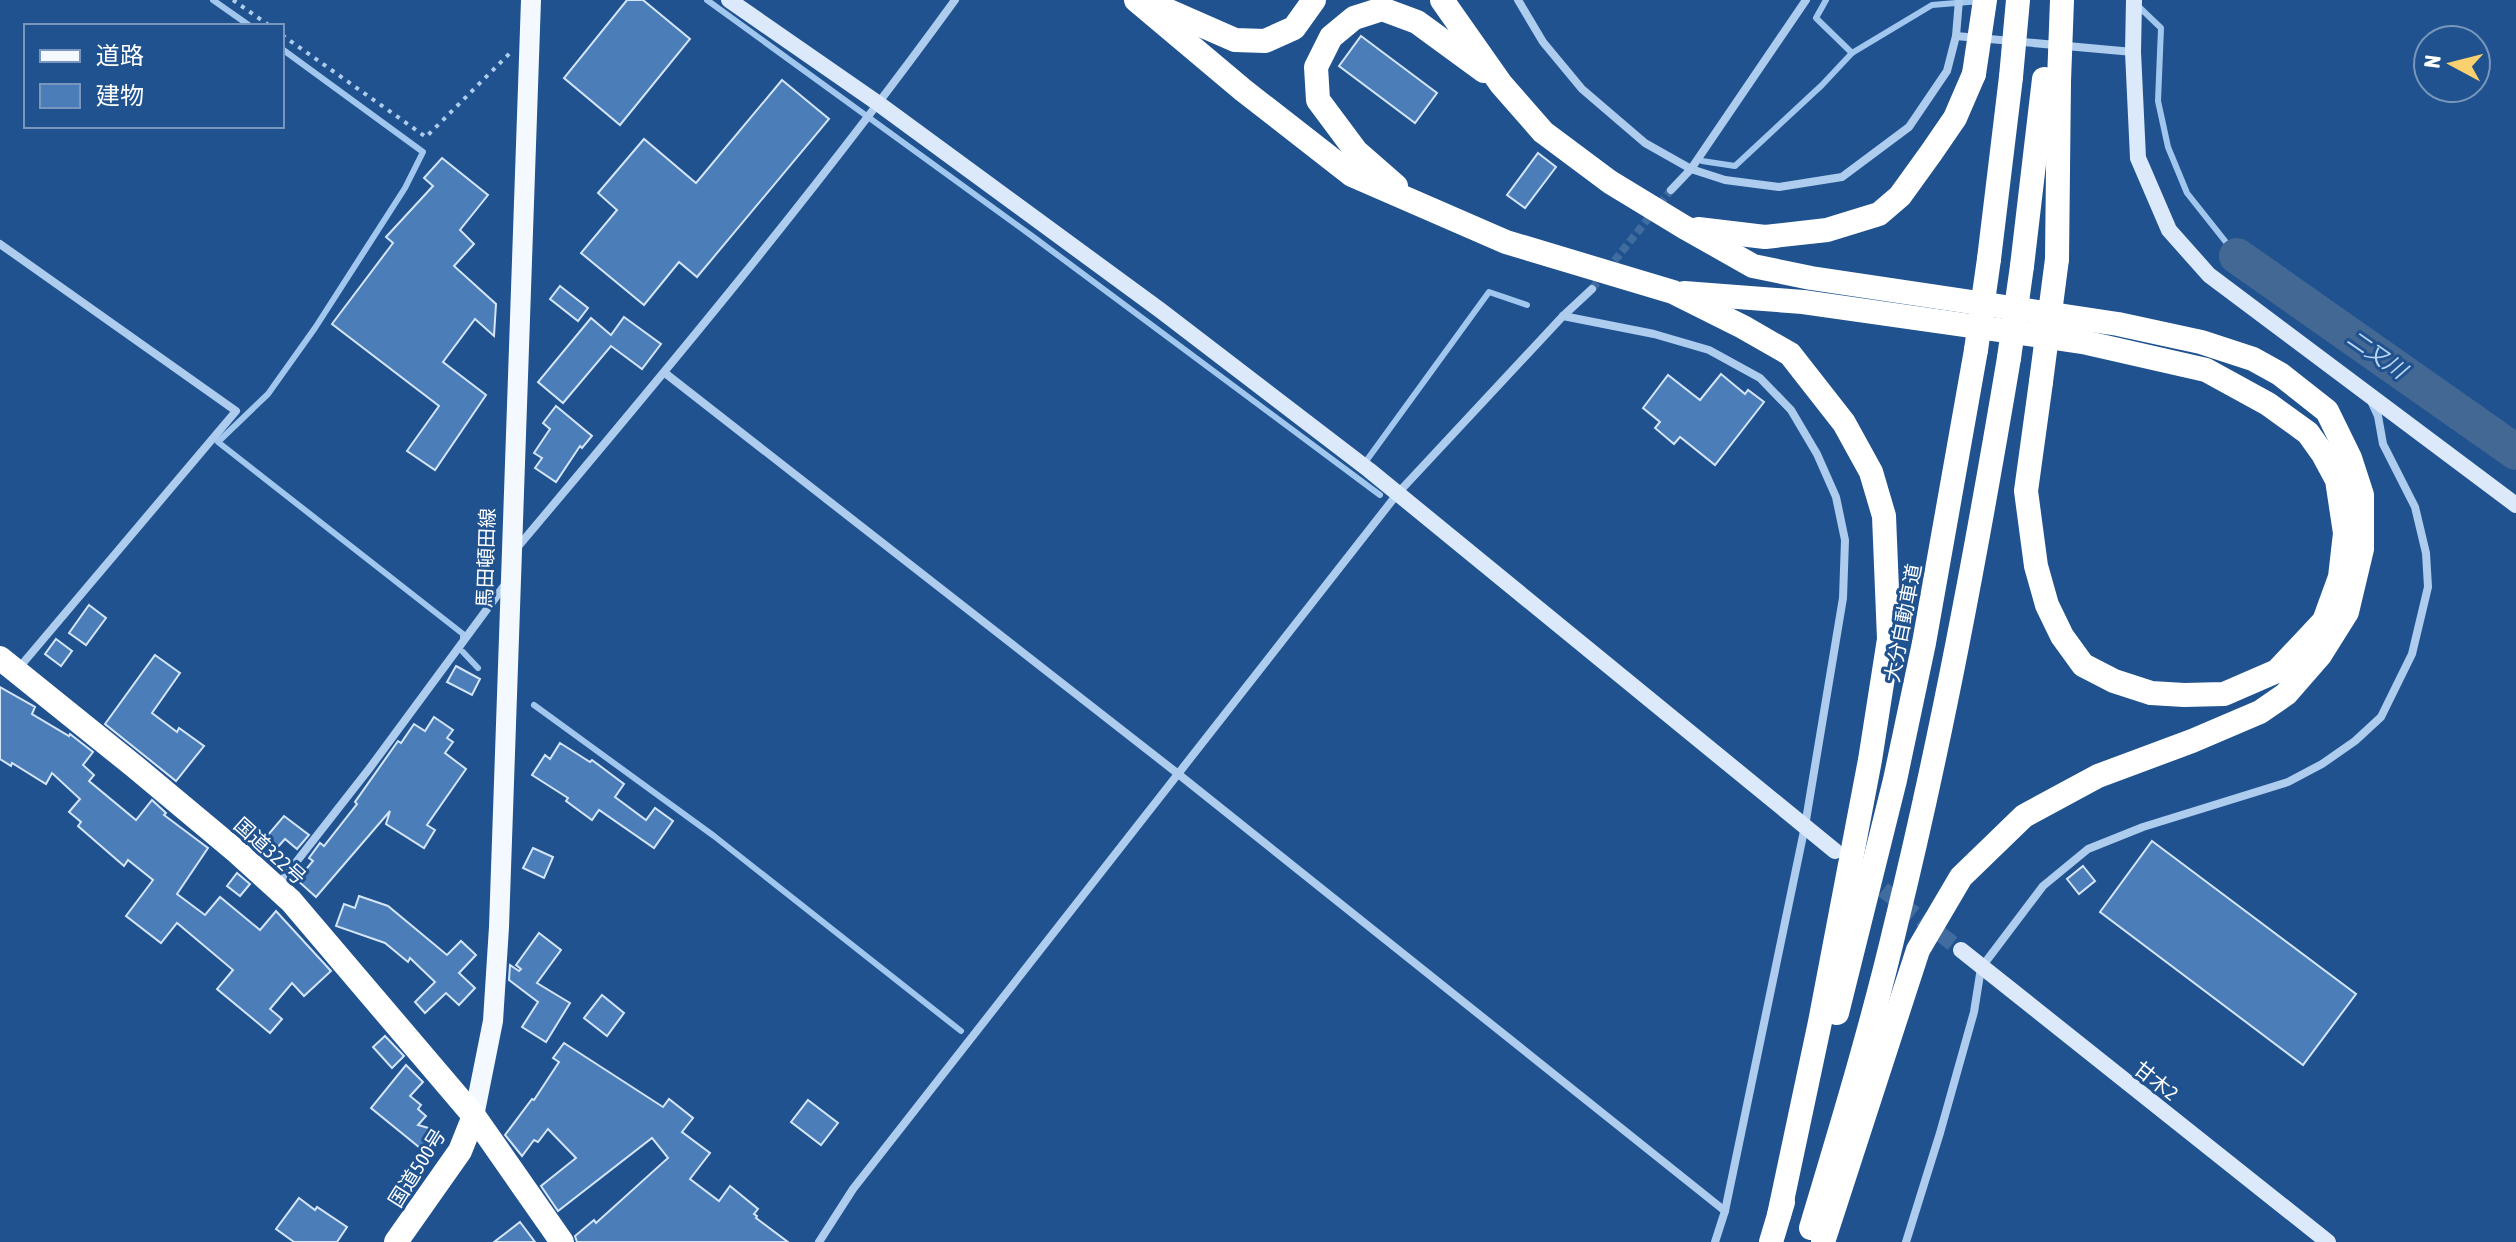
<svg xmlns="http://www.w3.org/2000/svg" width="2516" height="1242" font-family="'Asap Condensed','Noto Sans JP',sans-serif">
  <style>
    .lines { fill: none; stroke-linecap: round; stroke-linejoin: round }
    .stream { stroke: #a2c7ee; stroke-width: 6 }
    .river { stroke: #436894; stroke-width: 36 }
    .building { fill: #4b7eb8; stroke: #d4e5f9; stroke-width: 2 }
    .street-tunnel { stroke: #416ca0; stroke-width: 8; stroke-dasharray: 8 4; stroke-linecap: butt }
    .secondary-tunnel { stroke: #416ca0; stroke-width: 16; stroke-dasharray: 16 8; stroke-linecap: butt }
    .path { stroke: #aecced; stroke-width: 4; stroke-dasharray: 4 6; stroke-linecap: butt }
    .street { stroke: #aecced; stroke-width: 8 }
    .secondary { stroke: #dbe9fa; stroke-width: 16 }
    .primary { stroke: #f4f9ff; stroke-width: 20 }
    .highway { stroke: #fff; stroke-width: 24 }
    .highway-bridge { stroke: #fff; stroke-width: 24 }
    .labels { text-anchor: middle; stroke-width: 6; stroke-linejoin: round; paint-order: stroke }
    .street-label { font-size: 20px; fill: #fff; stroke: #1f528f }
    .water-label { font-size: 22px; font-style: italic; fill: #bad6f4; stroke: #1f528f }
  </style>
  <rect width="100%" height="100%" fill="#1f528f"/>
  <g class="lines">
    <g class="stream">
      <polyline points="213,0 250,26"/>
      <polyline points="707,0 1032,236 1380,495"/>
      <polyline points="1826,0 1816,18 1852,53"/>
      <polyline points="2137,5 2161,28 2158,101 2168,147 2187,193 2237,256"/>
      <polyline points="282,49 423,152 405,188 315,328 268,394 218,442 463,634 463,639"/>
      <polyline points="1702,161 1735,166 1822,85 1852,53 1932,5 1980,1"/>
      <polyline points="1364,464 1489,292 1527,305"/>
      <polyline points="463,652 478,668"/>
      <polyline points="534,705 714,836 961,1031"/>
    </g>
    <polyline class="river" points="2237,256 2516,452"/>
  </g>
  <g class="building">
    <polygon points="627,0 643,0 690,39 620,125 564,78"/>
    <polygon points="1361,36 1437,93 1415,123 1339,66"/>
    <polygon points="782,80 829,119 697,277 679,262 644,305 581,253 617,210 598,193 644,139 696,183"/>
    <polygon points="1538,153 1556,167 1525,208 1507,195"/>
    <polygon points="442,158 488,195 460,230 474,244 454,266 496,304 494,336 475,319 443,362 486,395 435,470 407,451 439,406 332,324 393,243 386,237 433,186 424,178"/>
    <polygon points="560,286 588,308 578,321 550,299"/>
    <polygon points="624,317 661,344 642,369 611,346 563,403 538,382 591,318 611,335"/>
    <polygon points="1721,374 1745,394 1748,390 1764,402 1715,465 1680,437 1674,444 1655,428 1660,422 1643,408 1668,375 1700,400"/>
    <polygon points="556,406 592,436 582,448 580,446 556,482 535,468 542,458 534,453 550,429 543,423"/>
    <polygon points="89,605 106,618 86,645 69,633"/>
    <polygon points="56,639 72,651 61,666 45,654"/>
    <polygon points="155,655 180,673 152,713 177,732 179,728 204,746 176,781 105,724"/>
    <polygon points="456,666 480,679 472,695 447,682"/>
    <polygon points="0,687 35,707 32,714 69,736 70,734 93,752 83,765 94,775 89,781 136,820 152,800 166,813 164,815 208,848 177,894 205,915 220,897 260,930 276,911 331,971 304,996 292,983 270,1009 282,1019 270,1033 217,989 233,970 177,923 161,943 126,916 153,880 128,860 124,866 78,826 81,822 69,812 80,799 52,773 46,784 12,763 11,766 0,759"/>
    <polygon points="434,717 453,730 447,738 453,742 445,753 466,769 427,825 435,830 424,848 386,824 390,811 316,897 297,880 313,861 309,858 320,843 324,846 357,804 355,802 398,741 401,743 414,724 425,731"/>
    <polygon points="560,743 590,762 592,760 624,784 615,797 646,820 655,808 673,821 654,848 599,810 592,820 566,801 568,798 532,775 545,755 550,759"/>
    <polygon points="284,816 309,835 297,849 285,839 267,859 256,849"/>
    <polygon points="2152,841 2356,994 2303,1065 2100,912"/>
    <polygon points="533,848 553,857 544,878 523,868"/>
    <polygon points="2083,866 2095,881 2079,894 2067,879"/>
    <polygon points="237,873 250,884 240,896 227,886"/>
    <polygon points="359,896 388,906 447,955 461,941 476,955 459,973 475,988 459,1005 446,993 425,1013 415,1002 435,982 410,958 408,962 385,943 336,926 344,904 355,908"/>
    <polygon points="539,933 561,950 537,983 570,1003 546,1042 522,1027 538,1002 509,980 510,965 519,971 521,969 516,965"/>
    <polygon points="602,995 624,1013 607,1036 584,1018"/>
    <polygon points="385,1036 404,1056 392,1068 373,1047"/>
    <polygon points="564,1043 663,1107 669,1099 693,1118 682,1132 710,1153 690,1179 719,1201 730,1186 758,1209 754,1214 757,1216 756,1218 788,1242 577,1242 575,1236 594,1220 596,1223 668,1158 652,1138 558,1211 541,1186 576,1158 548,1129 538,1142 534,1140 522,1156 505,1135 532,1099 534,1100 559,1062 553,1058"/>
    <polygon points="406,1065 423,1082 410,1096 421,1105 418,1109 426,1116 418,1125 432,1129 425,1152 371,1108"/>
    <polygon points="808,1100 838,1123 821,1145 791,1122"/>
    <polygon points="299,1198 315,1210 317,1207 347,1227 337,1242 294,1242 276,1229"/>
    <polygon points="520,1222 535,1242 494,1242"/>
  </g>
  <g class="lines">
    <polyline class="street-tunnel" points="1592,289 1671,190"/>
    <polyline class="secondary-tunnel" points="1864,875 1961,950"/>
    <g class="path">
      <polyline points="233,0 270,26"/>
      <polyline points="282,35 426,137 510,53"/>
    </g>
    <g class="street">
      <polyline points="1518,0 1543,42 1582,89 1645,143 1691,169 1725,180 1779,187 1842,177 1909,127 1947,71 1956,36 1959,0"/>
      <polyline points="1956,36 2133,52"/>
      <polyline points="1671,190 1691,169 1806,0"/>
      <polyline points="0,244 236,411 18,669"/>
      <polyline points="1563,316 1654,334 1709,350 1760,378 1791,410 1817,454 1836,497 1845,540 1843,598 1805,826 1725,1211 1715,1242"/>
      <polyline points="665,373 1177,773 1725,1211"/>
      <path d="M516,549C667,370 817,190 955,0"/>
      <polyline points="279,884 369,769 507,582"/>
      <polyline points="819,1242 853,1189 1398,493 1563,316 1592,289"/>
      <polyline points="1906,1242 1940,1133 1974,1012 1981,968 2043,886 2088,849 2143,827 2288,782 2322,764 2355,741 2381,717 2412,654 2428,587 2426,553 2415,507 2383,444 2378,416 2372,403"/>
    </g>
    <g class="secondary">
      <polyline points="729,0 879,104 1160,310 1369,470 1835,851"/>
      <polyline points="2134,0 2133,52 2138,158 2169,230 2209,275 2516,505"/>
      <polyline points="1961,950 2328,1242"/>
    </g>
    <polyline class="primary" points="474,1116 493,1021 499,927 531,0"/>
    <g class="highway">
      <polyline points="1136,0 1243,90 1352,175 1506,242 1673,292 1743,327 1790,354 1844,423 1871,472 1884,516 1889,639 1870,760 1820,1022 1779,1215"/>
      <polyline points="1442,0 1501,84 1543,132 1610,182 1684,227 1753,266 1811,278 2118,324 2201,342 2253,359 2280,374 2327,411 2350,458 2362,495 2362,549 2347,612 2320,655 2286,694 2260,712 2192,741 2098,776 2024,816 1961,877 1918,950 1823,1242"/>
      <polyline points="1153,4 1235,40 1265,41 1294,28 1314,0"/>
      <polyline points="1396,186 1356,151 1318,100 1316,67 1331,37 1354,18 1382,9 1417,22 1484,71"/>
      <polyline points="1698,229 1765,237 1827,230 1879,214 1900,196 1931,153 1955,118 1974,74"/>
      <polyline points="1989,259 2011,77"/>
      <polyline points="2057,259 2059,81"/>
      <polyline points="2022,266 2044,79"/>
      <polyline points="1684,293 1803,302 2083,342 2206,370 2268,404 2308,433 2323,454 2337,480 2345,533 2340,577 2324,621 2277,671 2224,694 2184,695 2151,693 2114,681 2083,665 2062,636 2047,605 2036,566 2026,491 2041,382"/>
      <polyline points="0,658 134,766 237,852 291,901 474,1116 562,1242"/>
      <polyline points="1837,1013 1895,780 1924,643 1976,350"/>
      <path d="M1811,1228C1841,1128 1872,1026 1896,924C1942,737 1977,548 2009,358"/>
      <polyline points="396,1242 460,1151 474,1116"/>
      <polyline points="1771,1242 1783,1202"/>
    </g>
    <g class="highway-bridge">
      <polyline points="1974,74 1985,0"/>
      <polyline points="2011,77 2018,0"/>
      <polyline points="2059,81 2062,0"/>
      <polyline points="1976,350 1989,259"/>
      <polyline points="2009,358 2022,266"/>
      <polyline points="2041,382 2057,259"/>
    </g>
  </g>
  <g class="labels">
    <g class="street-label">
      <text transform="translate(486 558) rotate(-88)" y="7">馬田頓田線</text>
      <text transform="translate(1903 623) rotate(-79)" y="7">大分自動車道</text>
      <text transform="translate(270 851) rotate(42)" y="7">国道322号</text>
      <text transform="translate(2156 1081) rotate(38)" y="7">甘木2</text>
      <text transform="translate(417 1168) rotate(-58)" y="7">国道500号</text>
    </g>
    <g class="water-label">
      <text transform="translate(2377 354) rotate(35)" y="8">二又川</text>
    </g>
  </g>
  <rect x="24" y="24" width="260" height="104" fill="#1f528f" stroke="#7997bc" stroke-width="2"/>
  <rect x="40" y="50" width="40" height="12" fill="#f4f9ff" stroke="#7997bc" stroke-width="2"/>
  <text x="96" y="64" font-size="24" fill="#ffffff">道路</text>
  <rect x="40" y="84" width="40" height="24" fill="#4b7eb8" stroke="#7997bc" stroke-width="2"/>
  <text x="96" y="104" font-size="24" fill="#ffffff">建物</text>
  <g transform="translate(2452 64) rotate(277)"><circle r="38" fill="#1f528f" stroke="#7997bc" stroke-width="2"/>
  <path d="M0-6L14 30L0 20L-14 30Z" fill="#fbd06e"/>
  <text y="-12" font-size="22" font-weight="bold" text-anchor="middle" fill="#ffffff">N</text>
  </g>
</svg>
